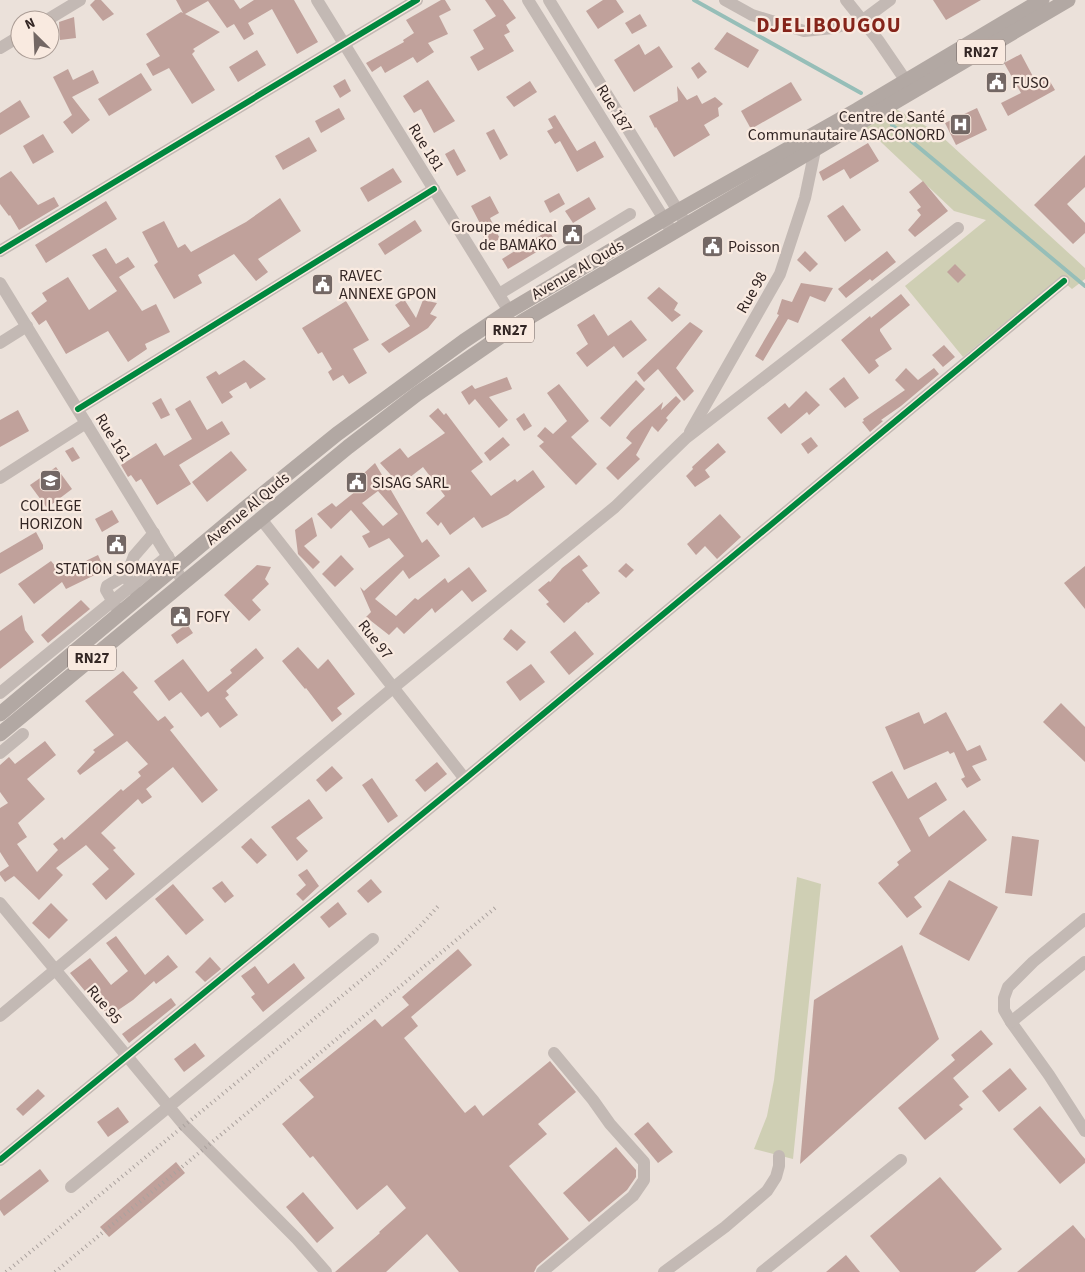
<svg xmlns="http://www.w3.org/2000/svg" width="1085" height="1272" font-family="'Source Sans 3',sans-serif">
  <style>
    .green { fill: #cfcfb4 }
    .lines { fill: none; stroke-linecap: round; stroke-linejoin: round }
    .stream { stroke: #96beb8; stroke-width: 4 }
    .building { fill: #c0a19b; fill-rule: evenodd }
    .minor { stroke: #c3b9b4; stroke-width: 12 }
    .major { stroke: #b2a8a3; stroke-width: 15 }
    .rail { stroke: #aba29e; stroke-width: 4; stroke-dasharray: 1 4; stroke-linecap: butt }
    .cycleway-casing { stroke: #f9eae0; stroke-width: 9 }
    .cycleway { stroke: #00873e; stroke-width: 6 }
    .labels { text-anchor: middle; stroke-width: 4.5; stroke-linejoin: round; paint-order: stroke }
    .shield { fill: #f9eae0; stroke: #6e615c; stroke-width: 1 }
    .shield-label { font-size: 15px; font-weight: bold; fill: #332624 }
    .poi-label { font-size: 16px; fill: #332624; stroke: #f9eae0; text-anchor: start }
    .street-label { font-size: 16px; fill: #332624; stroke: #f9eae0 }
    .district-label { font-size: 21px; font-weight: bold; letter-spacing: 1px; fill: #85241a; stroke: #f9eae0 }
  </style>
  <rect width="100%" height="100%" fill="#ebe1da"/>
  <g class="green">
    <polygon points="896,109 938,133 1085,268 1085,279 1072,289 1059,278 963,357 905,286 986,220 954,211 865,127"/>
    <polygon points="797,877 821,884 793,1159 754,1149 767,1116 774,1080"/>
  </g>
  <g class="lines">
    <g class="stream">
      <polyline points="694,0 861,93"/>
      <polyline points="892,125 1085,286"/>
    </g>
  </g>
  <g class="building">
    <polygon points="95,0 101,0 114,14 103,21 90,5"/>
    <polygon points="176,0 234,0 240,9 254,0 294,0 318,42 297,54 272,9 248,23 254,34 244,40 234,24 227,28 208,1 185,14 220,32 193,49 195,51 192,54 215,90 192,104 169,68 153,76 146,64 160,56 146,34 181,12 183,13"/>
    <polygon points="441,0 445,0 451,10 439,16 448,34 428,43 434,52 417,63 413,57 385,73 381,66 372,72 366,63 404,42 403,40 414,33 406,20"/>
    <polygon points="485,0 503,0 516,18 506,25 510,32 504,35 514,51 478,71 470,57 484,49 473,30 496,16"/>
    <polygon points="603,0 616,0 624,12 598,29 586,11"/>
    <polygon points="933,0 981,0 946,20"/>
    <polygon points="640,14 647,26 632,34 625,23"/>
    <polygon points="74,17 76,38 60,40 59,22"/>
    <polygon points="727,32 759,50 748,68 714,49"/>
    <polygon points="639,44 645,55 659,46 673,67 634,92 614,60"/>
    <polygon points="257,50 266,65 238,82 229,67"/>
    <polygon points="1021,54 1037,84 1048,78 1055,90 1008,116 1001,103 1021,93 1004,63"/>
    <polygon points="699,62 707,72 698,79 691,68"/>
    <polygon points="68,69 73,80 93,70 99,83 72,97 90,120 72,134 63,122 72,115 53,77"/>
    <polygon points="141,73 152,90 109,116 98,99"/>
    <polygon points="345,79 351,91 340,98 333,86"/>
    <polygon points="428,80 455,121 434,133 421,109 414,113 403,96"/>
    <polygon points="530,81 537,92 514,107 506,97"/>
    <polygon points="791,82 802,100 751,129 741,111"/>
    <polygon points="677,86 687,100 697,95 702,104 715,97 723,104 718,108 719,116 704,125 710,135 674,157 656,127 655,128 649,116 678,101"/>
    <polygon points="20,100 30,117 0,135 0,113"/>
    <polygon points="339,108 345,119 321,133 315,121"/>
    <polygon points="977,108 987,130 956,145 945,123"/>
    <polygon points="555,115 577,151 595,141 604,157 577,172 560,141 555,144 547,131 553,128 548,119"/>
    <polygon points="494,129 508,155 500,160 486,133"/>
    <polygon points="43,134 54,152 33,164 23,146"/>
    <polygon points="309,137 317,151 283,170 275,156"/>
    <polygon points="868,143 879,161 850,179 844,169 823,181 819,172"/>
    <polygon points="454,149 466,171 457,176 445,154"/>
    <polygon points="1085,155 1085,187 1067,204 1085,223 1085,233 1073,244 1034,205"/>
    <polygon points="393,168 402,182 368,202 360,188"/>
    <polygon points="11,171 38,205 54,197 59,206 19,230 10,215 9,216 0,204 0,178"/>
    <polygon points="923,181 948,211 915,237 908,230 921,215 917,210 921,207 909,192"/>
    <polygon points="559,193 565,204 550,213 544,201"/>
    <polygon points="490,196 499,213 490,218 500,239 487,245 483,236 486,235 471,206"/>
    <polygon points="589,197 596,209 573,223 565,211"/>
    <polygon points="280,198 301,231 258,259 268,272 256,281 234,254 198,275 202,283 174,299 154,265 158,262 142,232 164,221 178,248 185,244 191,252 246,222"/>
    <polygon points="106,201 117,219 46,263 35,245"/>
    <polygon points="843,205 861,230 845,242 827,216"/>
    <polygon points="415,220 422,231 385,255 378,244"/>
    <polygon points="549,230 555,241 508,269 502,259"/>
    <polygon points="106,248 116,264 128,257 135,267 119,277 142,311 156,304 170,332 145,344 147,349 128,362 108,331 66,354 46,320 39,325 31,313 47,301 42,293 68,277 89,310 117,291 92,255"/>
    <polygon points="805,251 818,264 810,272 797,260"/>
    <polygon points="887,251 896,262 872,281 870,279 846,298 838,289"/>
    <polygon points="955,264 966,275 958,283 947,272"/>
    <polygon points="801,283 833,288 825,302 810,296 798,323 788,319 763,361 755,356 779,315 777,314 782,299 792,302"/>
    <polygon points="659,287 678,303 674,310 681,315 672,322 647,298"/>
    <polygon points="901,294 910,305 880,329 880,331 892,349 875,360 879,366 869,374 841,340 870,316 871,318"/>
    <polygon points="404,299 416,318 423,300 437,303 430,314 437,317 428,328 389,353 381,344 410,326 395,305"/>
    <polygon points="346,301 369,340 353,349 367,373 349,384 343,375 333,381 328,372 332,369 322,352 318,354 302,328"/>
    <polygon points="594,314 608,336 631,320 647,340 623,358 614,346 587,367 576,353 588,344 577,325"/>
    <polygon points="690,322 703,331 676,368 694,391 684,401 658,369 644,382 637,373"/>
    <polygon points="944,345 955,357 943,367 932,355"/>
    <polygon points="244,360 266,379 250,389 246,382 229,392 233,397 222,404 206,377 216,371 219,375"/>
    <polygon points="906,368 918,380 934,368 939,374 901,406 881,420 883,421 870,432 862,422 864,421 863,419 905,390 895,380"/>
    <polygon points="507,377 512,389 489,397 508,420 499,428 475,399 469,405 461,392 472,385 475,389"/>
    <polygon points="844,377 859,398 845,408 829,389"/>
    <polygon points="636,380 645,389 610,427 600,418"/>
    <polygon points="559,384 589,421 571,437 597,464 576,485 539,446 544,442 537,436 545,427 553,434 567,421 547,393"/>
    <polygon points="806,391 820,405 809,415 807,412 781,434 767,418 785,403 789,408"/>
    <polygon points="676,396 681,401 666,418 668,420 658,432 652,426 636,455 640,459 618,480 606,468 632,443 626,438 631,431 663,402 661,410"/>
    <polygon points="161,398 170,415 161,419 152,403"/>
    <polygon points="190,400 207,430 222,421 230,434 179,465 191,484 157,505 141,479 136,482 131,475 128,477 121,465 156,443 164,456 192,439 175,409"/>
    <polygon points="438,408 444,415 446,413 483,462 471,471 491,496 515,479 517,482 533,470 545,487 508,515 482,528 474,517 450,535 441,522 438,526 426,513 445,496 423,467 400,485 380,463 400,448 408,458 445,433 429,416"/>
    <polygon points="18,410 29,431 0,447 0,420"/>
    <polygon points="524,413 532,426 524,431 516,419"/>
    <polygon points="503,437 510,445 490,461 484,453"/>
    <polygon points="811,437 818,446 808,454 801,444"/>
    <polygon points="718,443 726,452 705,470 710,477 695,487 686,476 693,469 692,467"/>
    <polygon points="73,447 80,458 72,462 65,451"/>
    <polygon points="231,451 247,470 207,502 192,482"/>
    <path d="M375,463L422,543L427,539L440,556L409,579L403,570L375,599L396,616L415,598L418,600L445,578L448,583L469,567L487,591L472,602L462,590L435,613L432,608L404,634L397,627L389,635L366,617L371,612L360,587L364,591L404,556L389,538L369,548L362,536L370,532L351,510L331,529L317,514L332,503L336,507L361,487L358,483L366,477L363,474ZM378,491L398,514L383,526L362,503Z"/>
    <polygon points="56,467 72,489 47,508 30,485"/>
    <polygon points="112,510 119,522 102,532 95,519"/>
    <polygon points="720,514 741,537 717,559 705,546 696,555 687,544"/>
    <polygon points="312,517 317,536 304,546 320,562 313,569 298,554 295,530"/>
    <polygon points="36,532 43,545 43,549 0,574 0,553"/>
    <polygon points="98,555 105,570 66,589 62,582 34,604 18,584 51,561 61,573"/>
    <polygon points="341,555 354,569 335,587 322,574"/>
    <polygon points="579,555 588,566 582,570 600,593 588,603 587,602 564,623 546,604 549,602 538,590 549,581 550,582 562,568"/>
    <polygon points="626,563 634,570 626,578 618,571"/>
    <polygon points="257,565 271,567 265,579 269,584 252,600 261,610 249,621 224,595"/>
    <polygon points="1085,566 1085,609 1064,583"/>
    <polygon points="81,600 90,609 48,643 41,635"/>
    <polygon points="22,615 25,630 34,642 0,669 0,631"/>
    <polygon points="187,624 193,633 177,644 171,635"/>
    <polygon points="511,629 526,642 517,651 503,639"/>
    <polygon points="575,631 594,654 569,675 550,652"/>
    <polygon points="298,647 318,669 328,659 355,694 337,708 342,714 332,722 306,688 305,689 282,661"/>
    <polygon points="256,648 264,658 226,691 229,695 225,698 238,715 220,728 208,712 201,717 181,692 169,701 154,681 183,659 208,692 232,673 230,670"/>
    <polygon points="531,664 545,682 520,701 506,682"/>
    <polygon points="123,671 138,688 133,692 158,721 165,716 174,727 170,730 218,790 202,803 173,767 146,789 152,797 142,804 138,799 101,833 116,848 113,850 135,874 106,900 92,884 109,869 86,845 56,868 63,875 39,900 14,876 5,882 0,875 0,872 9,866 0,852 0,808 8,803 0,792 0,765 9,757 15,764 45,741 56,755 27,779 45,799 18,823 27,837 17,844 37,872 58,850 53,844 62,837 64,840 121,789 123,791 141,776 138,772 148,764 127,741 80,775 77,771 95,752 93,750 114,735 85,701"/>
    <polygon points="1061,703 1085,727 1085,762 1043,722"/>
    <polygon points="919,712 924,724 946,712 967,751 980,745 987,760 972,766 981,780 967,788 961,779 965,777 954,752 950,754 948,751 904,770 885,727"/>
    <polygon points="437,762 447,774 425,792 415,780"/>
    <polygon points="332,766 343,778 326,792 316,780"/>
    <polygon points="892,771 908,799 936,782 947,800 919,818 929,837 964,810 987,840 914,897 922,907 907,918 878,883 899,865 897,862 911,851 872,782"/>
    <polygon points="372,778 398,816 388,823 362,785"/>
    <polygon points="309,799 323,818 296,838 308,851 297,861 271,827"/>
    <polygon points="1012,836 1039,840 1032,896 1005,893"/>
    <polygon points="251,838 267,855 257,864 241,847"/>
    <polygon points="307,869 319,886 303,901 296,894 306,885 298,875"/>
    <polygon points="371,879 382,892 368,903 357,891"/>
    <polygon points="949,880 998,907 969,961 919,934"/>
    <polygon points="222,881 234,896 225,903 212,888"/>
    <polygon points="173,884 204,920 186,935 155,899"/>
    <polygon points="338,902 347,914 329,928 320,917"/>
    <polygon points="51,903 68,920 49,939 32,923"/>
    <polygon points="116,936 145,975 168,955 178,967 156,984 154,981 133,1000 108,1017 101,1007 99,1008 70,973 90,958 111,985 128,971 106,943"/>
    <polygon points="902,945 939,1039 800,1164 814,1000"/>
    <polygon points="458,949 472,965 411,1017 418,1026 404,1038 465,1113 475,1105 483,1116 550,1061 576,1092 538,1124 547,1134 509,1166 569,1239 537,1266 534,1272 459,1272 427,1234 386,1272 335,1272 380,1233 379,1232 406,1208 387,1185 357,1210 313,1156 310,1158 282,1124 314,1097 299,1080 375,1019 382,1027 409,1005 402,997"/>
    <polygon points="210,957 221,969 205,982 195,972"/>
    <polygon points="294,963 305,978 263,1012 251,997 255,994 241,976 255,966 268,984"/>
    <polygon points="171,998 176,1005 129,1043 122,1034"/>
    <polygon points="981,1030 993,1044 953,1078 969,1097 959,1105 963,1109 925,1140 898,1108 955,1060 951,1055"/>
    <polygon points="195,1043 205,1056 184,1072 174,1059"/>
    <polygon points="1010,1068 1027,1089 999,1112 982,1091"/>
    <polygon points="38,1089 45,1096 23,1116 16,1109"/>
    <polygon points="1040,1106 1085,1159 1085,1163 1060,1184 1013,1129"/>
    <polygon points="118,1107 129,1122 108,1137 97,1122"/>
    <polygon points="648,1122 673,1152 658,1163 634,1134"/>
    <polygon points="616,1147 636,1170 636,1177 627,1190 589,1222 563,1193"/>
    <polygon points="176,1162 185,1173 109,1237 100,1227"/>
    <polygon points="40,1169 49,1181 4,1216 0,1210 0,1200"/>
    <polygon points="940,1177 1002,1249 975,1272 900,1272 870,1236"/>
    <polygon points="303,1192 334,1228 317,1243 286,1207"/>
    <polygon points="1073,1225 1085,1239 1085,1272 1017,1272"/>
    <polygon points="846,1255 860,1272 826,1272"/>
  </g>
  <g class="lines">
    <g class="minor">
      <polyline points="317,0 509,311"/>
      <polyline points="528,0 669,227"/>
      <polyline points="549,0 683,219"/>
      <polyline points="725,0 752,15 804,31 833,28 863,20 890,0"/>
      <polyline points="846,0 878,40 906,81"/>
      <polyline points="47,20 80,0"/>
      <polyline points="0,48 20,36"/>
      <polyline points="0,251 417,0"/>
      <polyline points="0,283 184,583"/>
      <polyline points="499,294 630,214"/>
      <polyline points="0,343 27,326"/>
      <polyline points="78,409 434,189"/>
      <polyline points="690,432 780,274 805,198 815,150"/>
      <polyline points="0,478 86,423"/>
      <polyline points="261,519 465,779"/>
      <polyline points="126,577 134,556 154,533"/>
      <polyline points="116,607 106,590 107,586 124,576 126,577 135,591"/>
      <polyline points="0,693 168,556"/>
      <polyline points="0,753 23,734"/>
      <polyline points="0,903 184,1125 297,1239 326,1272"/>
      <polyline points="1085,919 1033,962 1008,987 1004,998 1004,1010 1011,1022 1049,1075 1085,1131"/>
      <polyline points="0,1016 393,688 615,507 686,438 958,228"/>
      <polyline points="1011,1022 1085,962"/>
      <polyline points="0,1160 465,779 1064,281"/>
      <polyline points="71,1187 373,939"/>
      <polyline points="542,1272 633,1196 644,1180 644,1162 610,1124 593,1100 554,1053"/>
      <polyline points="664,1272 725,1227 767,1191 776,1177 779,1166 779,1156"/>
      <polyline points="762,1272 901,1160"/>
    </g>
    <g class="major">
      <polyline points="0,714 243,510 337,434 464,341 509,311 678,211 857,110 1042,0"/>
      <polyline points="0,734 348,447 417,394 523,321 1068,0"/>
    </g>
    <g class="rail">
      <polyline points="6,1272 382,963 422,924 440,904"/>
      <polyline points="55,1272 495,908"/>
    </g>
    <defs>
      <g id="cycleway">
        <polyline points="0,251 417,0"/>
        <polyline points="78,409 434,189"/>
        <polyline points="0,1160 465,779 1064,281"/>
      </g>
    </defs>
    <use href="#cycleway" class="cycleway-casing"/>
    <use href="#cycleway" class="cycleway"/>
  </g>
  <defs>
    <symbol id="civic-square" viewBox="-11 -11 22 22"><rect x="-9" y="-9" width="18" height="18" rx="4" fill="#736764" stroke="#f9eae0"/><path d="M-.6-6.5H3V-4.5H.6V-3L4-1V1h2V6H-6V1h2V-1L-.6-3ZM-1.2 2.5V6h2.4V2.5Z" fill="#fff"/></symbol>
    <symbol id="hospital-square" viewBox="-11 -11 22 22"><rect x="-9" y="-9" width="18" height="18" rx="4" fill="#736764" stroke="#f9eae0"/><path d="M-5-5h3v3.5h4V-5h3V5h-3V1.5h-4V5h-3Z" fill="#fff"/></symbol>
    <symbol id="school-square" viewBox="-11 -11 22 22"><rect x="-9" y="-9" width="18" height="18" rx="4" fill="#736764" stroke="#f9eae0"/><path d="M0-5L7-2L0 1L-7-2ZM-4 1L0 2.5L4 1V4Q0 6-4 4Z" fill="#fff"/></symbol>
  </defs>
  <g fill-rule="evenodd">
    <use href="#civic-square" x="984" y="70" width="25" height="25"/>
    <use href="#hospital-square" x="948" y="112" width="25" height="25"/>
    <use href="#civic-square" x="560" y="222" width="25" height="25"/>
    <use href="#civic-square" x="700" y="234" width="25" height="25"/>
    <use href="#civic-square" x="310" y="272" width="25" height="25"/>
    <use href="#school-square" x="38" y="468" width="25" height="25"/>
    <use href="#civic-square" x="344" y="470" width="25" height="25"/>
    <use href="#civic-square" x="104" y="532" width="25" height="25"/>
    <use href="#civic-square" x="168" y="604" width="25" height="25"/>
  </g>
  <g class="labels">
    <g class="shield">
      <rect x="957" y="39.5" width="48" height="25" rx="4"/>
      <rect x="486" y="317.5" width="48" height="25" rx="4"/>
      <rect x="68" y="645.5" width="48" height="25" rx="4"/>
    </g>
    <g class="shield-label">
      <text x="981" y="57">RN27</text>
      <text x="510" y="335">RN27</text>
      <text x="92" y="663">RN27</text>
    </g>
    <g class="poi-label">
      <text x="1012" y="88">FUSO</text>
      <text x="945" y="122" text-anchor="end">Centre de Santé<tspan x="945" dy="18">Communautaire ASACONORD</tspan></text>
      <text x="557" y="232" text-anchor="end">Groupe médical<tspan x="557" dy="18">de BAMAKO</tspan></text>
      <text x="728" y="252">Poisson</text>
      <text x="339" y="281">RAVEC<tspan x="339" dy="18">ANNEXE GPON</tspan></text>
      <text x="372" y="488">SISAG SARL</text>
      <text x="51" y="511" text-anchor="middle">COLLEGE<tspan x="51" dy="18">HORIZON</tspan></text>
      <text x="117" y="574" text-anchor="middle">STATION SOMAYAF</text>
      <text x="196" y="622">FOFY</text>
    </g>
    <g class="street-label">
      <text transform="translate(615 108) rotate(58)" y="6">Rue 187</text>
      <text transform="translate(427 147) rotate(58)" y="6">Rue 181</text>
      <text transform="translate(577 269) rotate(-30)" y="6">Avenue Al Quds</text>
      <text transform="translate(751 292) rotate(-60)" y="6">Rue 98</text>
      <text transform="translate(114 437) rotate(58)" y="6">Rue 161</text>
      <text transform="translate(247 508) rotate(-40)" y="6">Avenue Al Quds</text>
      <text transform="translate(376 639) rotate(52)" y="6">Rue 97</text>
      <text transform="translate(105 1004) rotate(50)" y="6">Rue 95</text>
    </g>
    <g class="district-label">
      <text x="829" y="32">DJELIBOUGOU</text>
    </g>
  </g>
  <g transform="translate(35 35) rotate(336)"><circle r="24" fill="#f9eae0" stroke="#aa9c95"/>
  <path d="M0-4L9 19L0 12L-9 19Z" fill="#736764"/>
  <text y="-8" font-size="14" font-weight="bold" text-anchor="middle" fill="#332624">N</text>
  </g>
</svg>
